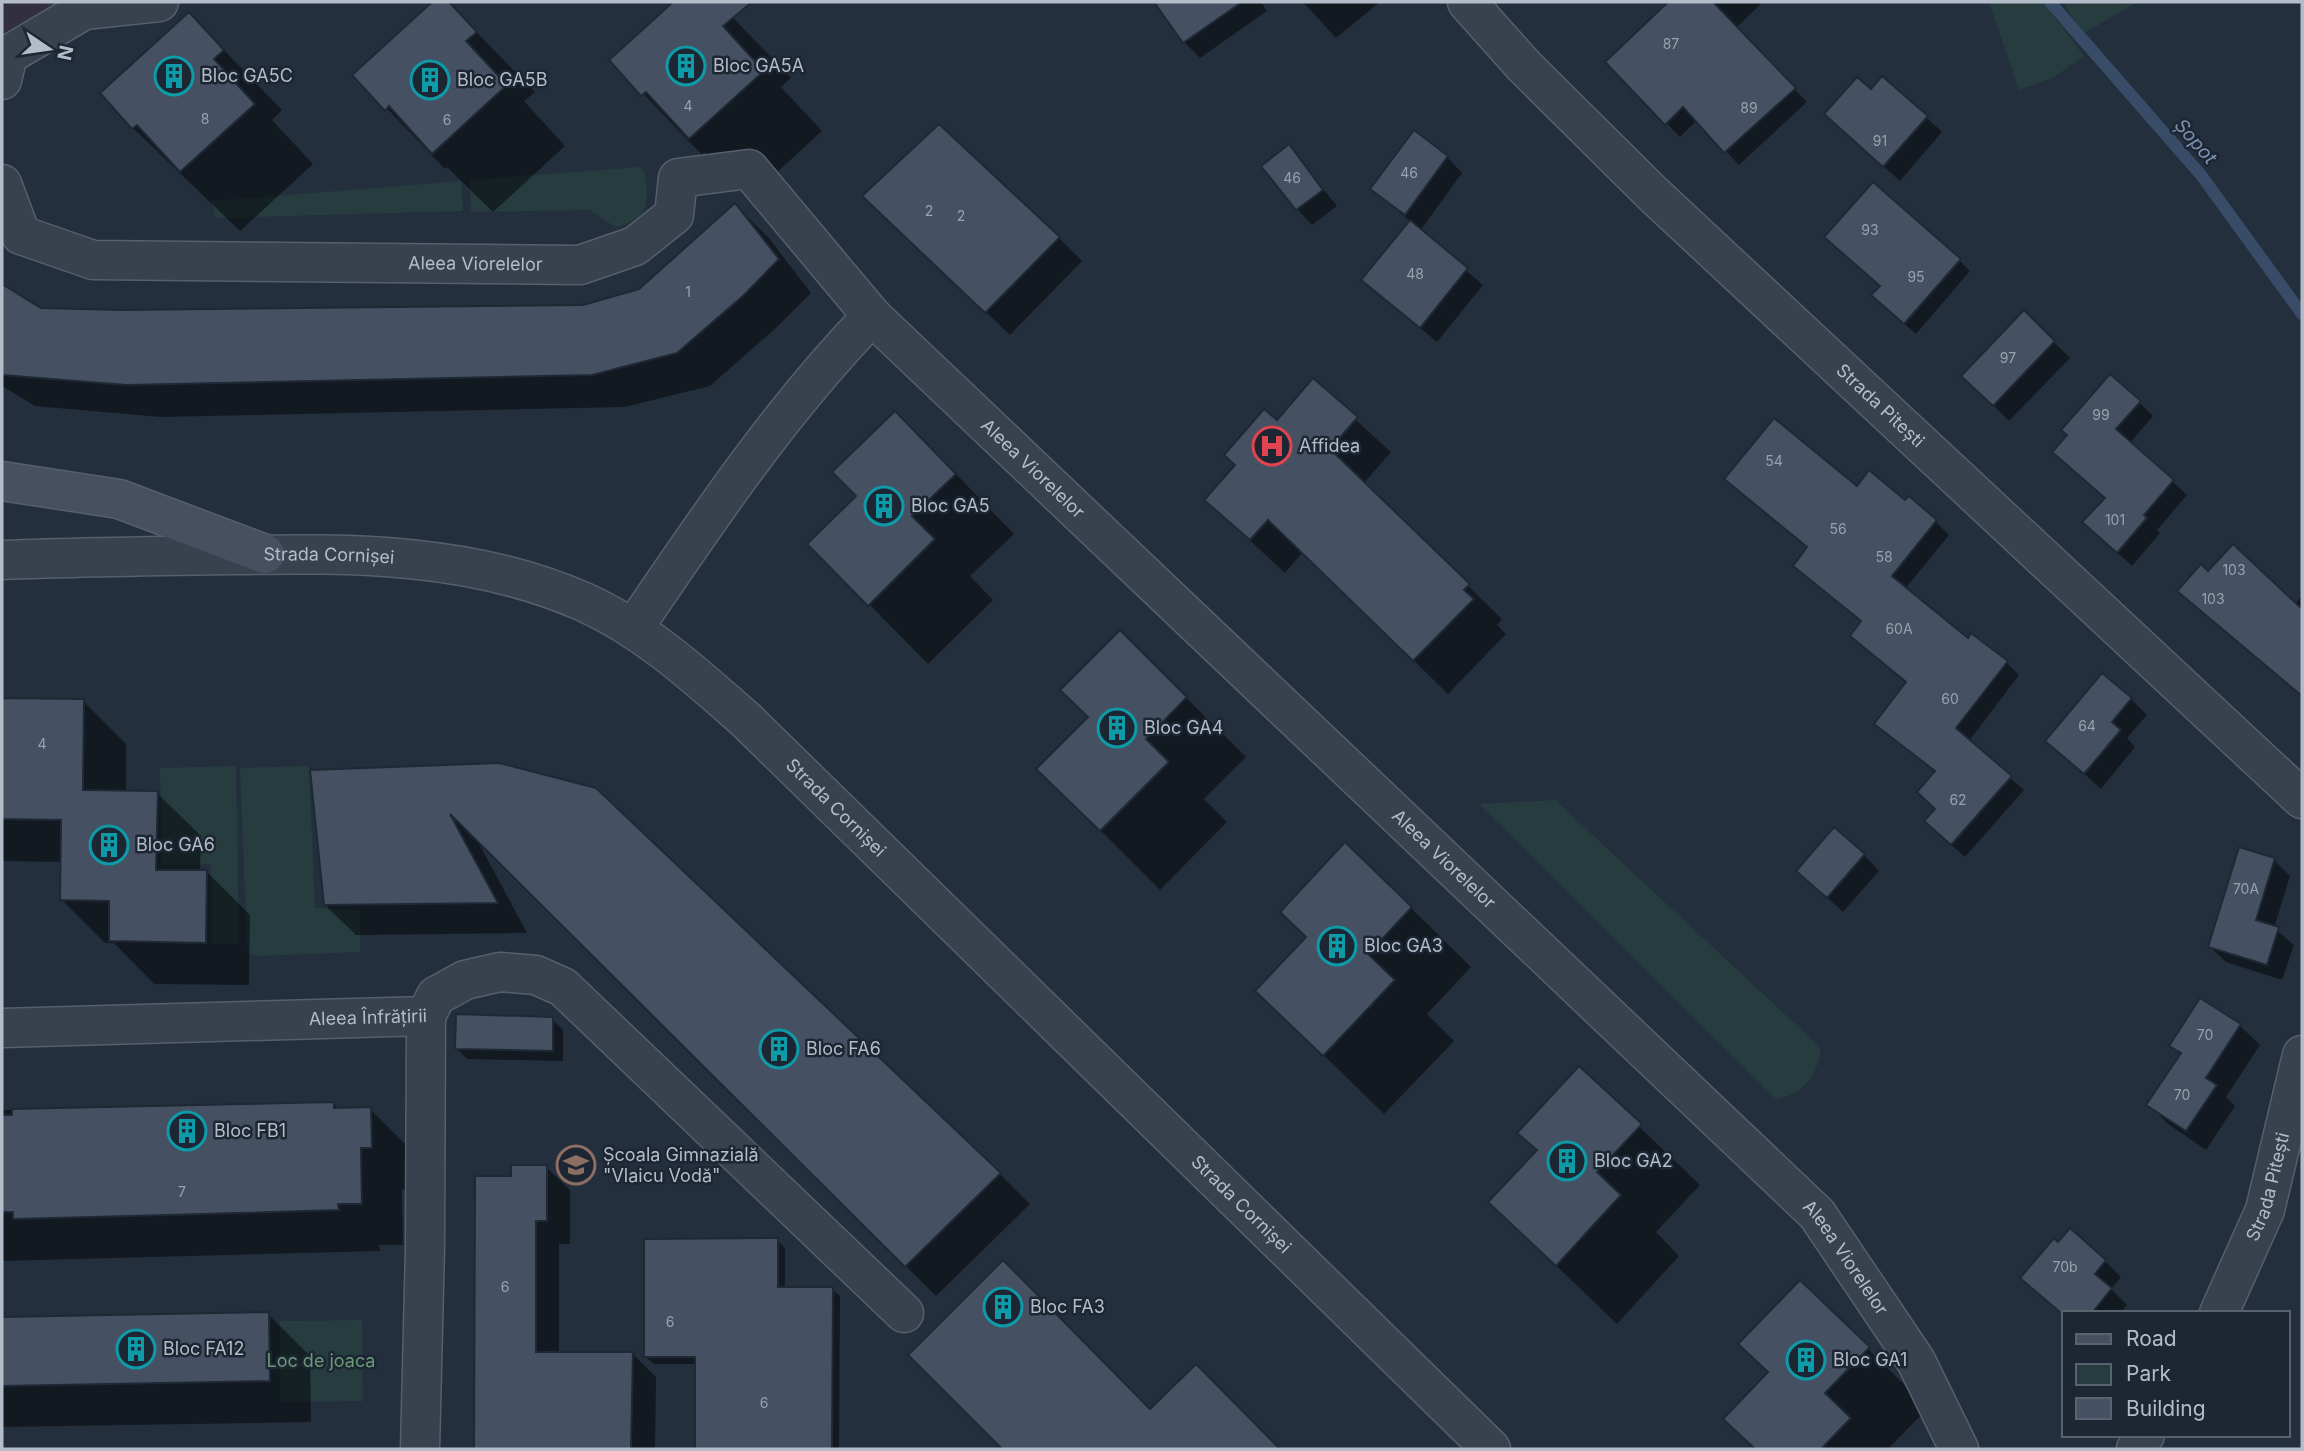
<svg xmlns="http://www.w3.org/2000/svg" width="2304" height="1451" font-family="Inter,sans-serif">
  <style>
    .medical { fill: #32303f }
    .green { fill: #263c3f }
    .shadow { fill: #0007 }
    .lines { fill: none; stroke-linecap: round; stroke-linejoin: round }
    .stream { stroke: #394c67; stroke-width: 12 }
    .building { fill: #455162; stroke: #1f2835; stroke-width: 2 }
    .minor-casing { stroke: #565f6c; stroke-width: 41 }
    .tertiary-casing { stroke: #565f6c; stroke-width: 41 }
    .secondary-casing { stroke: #565f6c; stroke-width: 41 }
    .minor { stroke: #38414e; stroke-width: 38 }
    .tertiary { stroke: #38414e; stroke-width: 38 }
    .secondary { stroke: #465061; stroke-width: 38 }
    .labels { text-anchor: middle; stroke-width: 5; stroke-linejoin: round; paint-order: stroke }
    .number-label { font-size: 14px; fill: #98a1af }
    .poi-label { font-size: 18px; fill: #b4bcc9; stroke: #1d2633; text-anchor: start }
    .street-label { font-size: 18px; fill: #b4bcc9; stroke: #1d2633 }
    .park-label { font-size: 18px; fill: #6b9a76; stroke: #1d2633 }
    .water-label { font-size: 19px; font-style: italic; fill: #7c92b1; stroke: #1d2633 }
  </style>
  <rect width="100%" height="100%" fill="#242f3e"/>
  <polygon class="medical" points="2,2 76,2 2,46"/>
  <g class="green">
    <polygon points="1989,2 2043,2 2084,56 2054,77 2019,90"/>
    <polygon points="2063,2 2137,2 2083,34"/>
    <path d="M640,167L644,172C650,204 649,219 615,227L590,210L471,212L470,180Z"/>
    <polygon points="461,181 463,211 215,218 212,201"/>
    <polygon points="236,766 239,944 212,944 211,864 162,865 160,768"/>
    <polygon points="309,766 315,908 360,911 360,952 256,956 248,953 247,944 240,768"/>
    <path d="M1555,800L1820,1047C1821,1072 1802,1095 1776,1099L1479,804Z"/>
    <polygon points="362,1320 363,1401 280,1402 280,1321"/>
  </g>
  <g class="shadow">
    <polygon points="435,2 447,2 535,92 524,101 565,146 493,212 447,167 445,169 355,75"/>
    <polygon points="676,2 718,2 791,78 781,87 822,131 749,198 704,152 702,155 612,61"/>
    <polygon points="1161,2 1261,2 1267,11 1200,58 1184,42 1158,4"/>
    <polygon points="1303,2 1380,2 1336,38"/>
    <polygon points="1670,2 1763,2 1736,28 1807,102 1739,165 1697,120 1680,137 1607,62"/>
    <polygon points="189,14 282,110 272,120 313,164 240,231 133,128"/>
    <polygon points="1871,91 1926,117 1942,132 1900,181 1842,130"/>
    <polygon points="1289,147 1337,206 1312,225 1297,209"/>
    <polygon points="1447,157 1462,173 1420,231 1483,285 1437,342 1364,280 1411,222 1372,189"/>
    <polygon points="735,205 768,237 811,293 777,327 710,386 625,407 160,417 35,406 2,386 2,284 40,310 122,312 583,307 640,290"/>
    <polygon points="888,219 1059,238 1082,261 1010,335"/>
    <polygon points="1959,260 1970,271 1916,334 1884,306 1881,286"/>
    <polygon points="2024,313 2070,358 2009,421 1964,376"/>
    <polygon points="1313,381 1391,452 1363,484 1502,619 1497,625 1506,634 1448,694 1303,552 1285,573 1206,500"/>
    <polygon points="2139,402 2153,416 2130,443 2187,495 2157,530 2160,533 2132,566 2099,536 2106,499 2054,452 2069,435"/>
    <polygon points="954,472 1014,534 970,576 993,600 928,664 810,544"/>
    <polygon points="1857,488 1906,502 1936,522 1949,535 1905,589 1968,641 2006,662 2019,675 1969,741 2024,790 1965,857 1939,834 1936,773 1876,724 1908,683 1852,636 1862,623 1795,565 1809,549 1739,492"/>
    <polygon points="2208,573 2295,604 2302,595 2302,696 2179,591"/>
    <polygon points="1120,632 1246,757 1204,799 1227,822 1160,890 1039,769 1090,717"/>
    <polygon points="2131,699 2147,715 2127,738 2135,747 2101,789 2048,741"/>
    <polygon points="2,700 83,701 126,744 126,792 157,793 201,836 200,872 207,872 250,915 249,985 154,984 114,943 105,943 62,900 62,862 2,861"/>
    <polygon points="499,765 1000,1174 1030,1204 936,1296 476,838 527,933 356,935 325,905"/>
    <polygon points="1864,855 1879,871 1843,912 1798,871"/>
    <polygon points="2274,860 2290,876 2274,928 2294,945 2282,980 2226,962 2210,947"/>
    <polygon points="1411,908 1471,967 1427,1014 1454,1041 1384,1114 1258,991"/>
    <polygon points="2200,1000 2240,1026 2260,1045 2226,1097 2235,1106 2206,1150 2168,1124 2149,1104 2182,1056 2172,1046"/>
    <polygon points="552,1019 563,1030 563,1061 467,1059 456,1048"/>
    <polygon points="1579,1069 1700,1185 1656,1232 1679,1256 1617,1324 1490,1202 1538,1151"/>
    <polygon points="334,1104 340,1110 370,1109 412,1151 413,1189 402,1189 403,1245 379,1245 380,1251 2,1261 2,1110"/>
    <polygon points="546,1167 570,1190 570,1244 559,1244 559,1354 633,1354 656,1377 655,1449 476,1449 513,1178"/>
    <polygon points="777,1240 785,1248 785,1288 832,1289 840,1296 839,1449 697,1449 697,1364 654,1364 646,1357"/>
    <polygon points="2058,1244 2105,1261 2121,1277 2111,1289 2127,1305 2120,1313 2064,1313 2064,1316 2038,1293"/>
    <polygon points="1800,1282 1928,1408 1888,1449 1756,1449 1726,1418 1770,1373"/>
    <polygon points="268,1314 310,1356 311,1422 2,1427 2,1318"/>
    <polygon points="911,1355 1151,1411 1196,1367 1278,1449 1005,1449"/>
  </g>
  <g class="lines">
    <polyline class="stream" points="2050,2 2201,175 2302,314"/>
  </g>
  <g class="building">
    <polygon points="432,2 449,2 477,32 466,41 507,85 432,154 389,106 385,111 352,75"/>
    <polygon points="673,2 752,2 723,26 764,71 689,139 646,92 641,96 609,60"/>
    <polygon points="1154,2 1242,2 1183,43"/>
    <polygon points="1668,2 1713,2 1796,88 1724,153 1683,107 1665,125 1605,62"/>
    <polygon points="189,12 224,50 214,59 255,104 180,172 137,125 132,129 100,93"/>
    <polygon points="1882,76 1928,116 1883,167 1824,114 1857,77 1871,89"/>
    <polygon points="939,124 1060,237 985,313 862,196"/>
    <polygon points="1414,130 1448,156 1405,215 1370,189"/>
    <polygon points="1289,144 1323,190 1296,210 1261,166"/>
    <polygon points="1873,182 1961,259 1904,324 1871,295 1880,286 1824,237"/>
    <polygon points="735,203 779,259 744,295 677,353 592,375 126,385 2,375 2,284 41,308 122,310 583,305 639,289"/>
    <polygon points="1410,220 1468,268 1420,328 1361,280"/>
    <polygon points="2024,310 2055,341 1993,406 1961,376"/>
    <polygon points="2110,374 2141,401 2116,429 2174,480 2144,515 2147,518 2117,553 2082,522 2105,498 2052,452 2067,435 2061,430"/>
    <polygon points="1313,378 1358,417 1330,449 1470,584 1464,590 1474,599 1413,661 1268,520 1250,540 1204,500 1235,465 1224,455 1264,409 1277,420"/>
    <polygon points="895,411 956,474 912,516 935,539 868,606 807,544 856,496 832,472"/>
    <polygon points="1774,418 1857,486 1869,470 1905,500 1909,496 1937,520 1892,576 1968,638 1971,633 2008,661 1956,728 2012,776 1951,845 1924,821 1935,809 1917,792 1935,771 1874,724 1906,682 1850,636 1861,621 1793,566 1807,547 1724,479"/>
    <polygon points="2233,544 2302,609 2302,696 2177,591 2201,564 2208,571"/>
    <polygon points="1120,630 1187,697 1146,739 1169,762 1100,831 1036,769 1088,717 1060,690"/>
    <polygon points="2102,673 2132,698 2112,722 2121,730 2084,774 2045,741"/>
    <polygon points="2,698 84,699 83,790 158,791 156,870 207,870 206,943 109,941 109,901 60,900 61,820 2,819"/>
    <polygon points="499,763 596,788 1001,1173 905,1267 450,814 498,903 324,905 310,770"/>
    <polygon points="1834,827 1865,854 1827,898 1796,871"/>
    <polygon points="1345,842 1412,907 1368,954 1395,980 1323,1056 1255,991 1306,937 1280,912"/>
    <polygon points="2239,847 2275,858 2256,920 2279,927 2267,965 2208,947"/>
    <polygon points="2200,998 2241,1024 2206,1078 2217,1085 2186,1131 2146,1105 2181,1053 2169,1046"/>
    <polygon points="456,1014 553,1017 553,1051 455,1049"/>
    <polygon points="1579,1066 1642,1124 1597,1172 1621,1195 1556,1266 1488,1202 1537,1150 1517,1133"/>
    <polygon points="334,1102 334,1108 371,1107 372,1148 361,1148 362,1204 338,1204 339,1210 130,1216 13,1219 13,1212 2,1212 2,1115 12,1115 12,1109"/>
    <polygon points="511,1165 547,1165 547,1221 536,1221 536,1352 633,1352 631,1449 474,1449 475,1176 511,1176"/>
    <polygon points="2070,1228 2106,1260 2095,1274 2112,1288 2092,1313 2061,1313 2020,1278 2054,1238 2058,1242"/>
    <polygon points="778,1238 778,1287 833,1287 832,1449 695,1449 695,1357 644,1357 644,1239"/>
    <polygon points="1003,1260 1150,1409 1196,1364 1280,1449 1002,1449 908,1355"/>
    <polygon points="1800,1280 1870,1347 1825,1393 1851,1418 1821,1449 1755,1449 1723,1419 1768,1372 1738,1344"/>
    <polygon points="269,1312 270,1381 2,1386 2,1317"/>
  </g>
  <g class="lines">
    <defs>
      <g id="minor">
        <path id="s1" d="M1467,2L1524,66L1653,194L2302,799"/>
        <polyline points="2,80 8,55 84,10 159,2"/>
        <path id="s2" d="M2,184L21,235L93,260L580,265L635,246L674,215L678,178L749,169L872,316"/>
        <path id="s3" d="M633,629C707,520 780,411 872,316L1817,1214L1916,1361L1959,1449"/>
        <polyline points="426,1016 436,996 465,980 500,972 536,975 563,987 904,1313"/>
        <path id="s4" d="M2,1028L426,1016"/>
        <path id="s5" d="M2219,1313L2265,1210L2302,1055"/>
        <polyline points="420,1449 425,1247 426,1016"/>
        <polyline points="2136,1449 2145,1435"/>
      </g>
      <g id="tertiary">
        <path id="s6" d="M2,560C79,557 157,556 235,555C354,553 473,553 584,602C646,630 696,676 746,720L1491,1449"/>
      </g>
      <polyline id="secondary" points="2,481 119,499 265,554"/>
    </defs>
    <use href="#minor" class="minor-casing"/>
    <use href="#tertiary" class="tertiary-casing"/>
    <use href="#secondary" class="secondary-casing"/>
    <use href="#minor" class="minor"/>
    <use href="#tertiary" class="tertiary"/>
    <use href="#secondary" class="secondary"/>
  </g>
  <defs>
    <symbol id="building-ring" viewBox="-11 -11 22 22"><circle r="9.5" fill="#1d2633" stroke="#0f9aa8" stroke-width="1.5"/><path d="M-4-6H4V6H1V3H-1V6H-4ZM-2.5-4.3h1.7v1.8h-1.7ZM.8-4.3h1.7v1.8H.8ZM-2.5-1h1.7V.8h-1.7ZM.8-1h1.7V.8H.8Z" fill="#0f9aa8"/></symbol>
    <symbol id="hospital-ring" viewBox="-11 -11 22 22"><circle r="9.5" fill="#1d2633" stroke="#e0444e" stroke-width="1.5"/><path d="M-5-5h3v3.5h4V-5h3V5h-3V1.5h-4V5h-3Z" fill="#e0444e"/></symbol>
    <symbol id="school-ring" viewBox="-11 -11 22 22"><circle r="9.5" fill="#1d2633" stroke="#8d6e63" stroke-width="1.5"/><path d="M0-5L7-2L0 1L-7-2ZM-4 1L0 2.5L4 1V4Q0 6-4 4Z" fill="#8d6e63"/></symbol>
  </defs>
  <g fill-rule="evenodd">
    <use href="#building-ring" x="664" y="44" width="44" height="44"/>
    <use href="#building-ring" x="152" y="54" width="44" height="44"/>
    <use href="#building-ring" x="408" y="58" width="44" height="44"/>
    <use href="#hospital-ring" x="1250" y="424" width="44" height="44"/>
    <use href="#building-ring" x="862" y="484" width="44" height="44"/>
    <use href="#building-ring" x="1095" y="706" width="44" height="44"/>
    <use href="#building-ring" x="87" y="823" width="44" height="44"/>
    <use href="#building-ring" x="1315" y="924" width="44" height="44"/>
    <use href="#building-ring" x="757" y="1027" width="44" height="44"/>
    <use href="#building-ring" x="165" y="1109" width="44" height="44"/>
    <use href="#building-ring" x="1545" y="1139" width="44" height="44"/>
    <use href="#school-ring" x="554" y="1143" width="44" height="44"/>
    <use href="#building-ring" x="981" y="1285" width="44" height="44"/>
    <use href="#building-ring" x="114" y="1327" width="44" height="44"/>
    <use href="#building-ring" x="1784" y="1338" width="44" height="44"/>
  </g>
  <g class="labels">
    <g class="number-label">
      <text x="1671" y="49">87</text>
      <text x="688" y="111">4</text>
      <text x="1749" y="113">89</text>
      <text x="205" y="124">8</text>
      <text x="447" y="125">6</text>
      <text x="1880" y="146">91</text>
      <text x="1409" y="178">46</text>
      <text x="1292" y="183">46</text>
      <text x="929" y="216">2</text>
      <text x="961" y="221">2</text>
      <text x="1870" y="235">93</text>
      <text x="1415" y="279">48</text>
      <text x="1916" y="282">95</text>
      <text x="688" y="297">1</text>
      <text x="2008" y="363">97</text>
      <text x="2101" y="420">99</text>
      <text x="1774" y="466">54</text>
      <text x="2115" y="525">101</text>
      <text x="1838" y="534">56</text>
      <text x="1884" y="562">58</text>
      <text x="2234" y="575">103</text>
      <text x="2213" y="604">103</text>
      <text x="1899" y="634">60A</text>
      <text x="1950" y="704">60</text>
      <text x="2087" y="731">64</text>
      <text x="42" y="749">4</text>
      <text x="1958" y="805">62</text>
      <text x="2246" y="894">70A</text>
      <text x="2205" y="1040">70</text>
      <text x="2182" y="1100">70</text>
      <text x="182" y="1197">7</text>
      <text x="2065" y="1272">70b</text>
      <text x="505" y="1292">6</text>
      <text x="670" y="1327">6</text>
      <text x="764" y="1408">6</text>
    </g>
    <g class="poi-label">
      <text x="713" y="72">Bloc GA5A</text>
      <text x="201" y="82">Bloc GA5C</text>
      <text x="457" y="86">Bloc GA5B</text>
      <text x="1299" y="452">Affidea</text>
      <text x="911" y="512">Bloc GA5</text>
      <text x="1144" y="734">Bloc GA4</text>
      <text x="136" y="851">Bloc GA6</text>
      <text x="1364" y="952">Bloc GA3</text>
      <text x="806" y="1055">Bloc FA6</text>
      <text x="214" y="1137">Bloc FB1</text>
      <text x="603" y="1161">Școala Gimnazială<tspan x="603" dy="21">"Vlaicu Vodă"</tspan></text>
      <text x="1594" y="1167">Bloc GA2</text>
      <text x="1030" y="1313">Bloc FA3</text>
      <text x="163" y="1355">Bloc FA12</text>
      <text x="1833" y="1366">Bloc GA1</text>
    </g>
    <g class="street-label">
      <text dy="6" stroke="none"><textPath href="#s2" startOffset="513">Aleea Viorelelor</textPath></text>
      <text dy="6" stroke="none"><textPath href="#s1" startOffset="578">Strada Pitești</textPath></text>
      <text dy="6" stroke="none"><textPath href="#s3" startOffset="616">Aleea Viorelelor</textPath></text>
      <text dy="6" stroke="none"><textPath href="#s6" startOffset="327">Strada Cornișei</textPath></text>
      <text dy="6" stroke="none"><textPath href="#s6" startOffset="915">Strada Cornișei</textPath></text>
      <text dy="6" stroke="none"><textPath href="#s3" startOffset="1183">Aleea Viorelelor</textPath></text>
      <text dy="6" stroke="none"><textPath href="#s4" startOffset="366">Aleea Înfrățirii</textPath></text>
      <text dy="6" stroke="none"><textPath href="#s5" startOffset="136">Strada Pitești</textPath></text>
      <text dy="6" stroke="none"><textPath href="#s6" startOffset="1482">Strada Cornișei</textPath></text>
      <text dy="6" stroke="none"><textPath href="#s3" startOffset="1750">Aleea Viorelelor</textPath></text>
    </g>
    <g class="park-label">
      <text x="321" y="1367">Loc de joaca</text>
    </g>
    <g class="water-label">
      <text transform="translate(2196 141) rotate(49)" y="7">Șopot</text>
    </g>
  </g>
  <rect width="2304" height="1451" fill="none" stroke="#b4bcc9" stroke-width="7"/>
  <rect x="2062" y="1311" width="228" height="126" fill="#1d2633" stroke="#59626f" stroke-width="2"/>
  <rect x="2076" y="1334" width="35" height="10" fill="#465061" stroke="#59626f" stroke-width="2"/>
  <text x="2126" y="1346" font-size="21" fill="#b4bcc9">Road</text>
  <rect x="2076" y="1364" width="35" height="21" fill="#263c3f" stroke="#59626f" stroke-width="2"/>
  <text x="2126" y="1381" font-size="21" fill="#b4bcc9">Park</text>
  <rect x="2076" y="1398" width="35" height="21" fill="#455162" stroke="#59626f" stroke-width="2"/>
  <text x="2126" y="1416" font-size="21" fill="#b4bcc9">Building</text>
  <g transform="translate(49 49) rotate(103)" stroke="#1d2633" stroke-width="5" paint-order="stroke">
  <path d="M0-5L12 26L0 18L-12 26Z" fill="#b4bcc9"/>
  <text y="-10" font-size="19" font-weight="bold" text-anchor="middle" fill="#b4bcc9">N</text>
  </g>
</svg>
